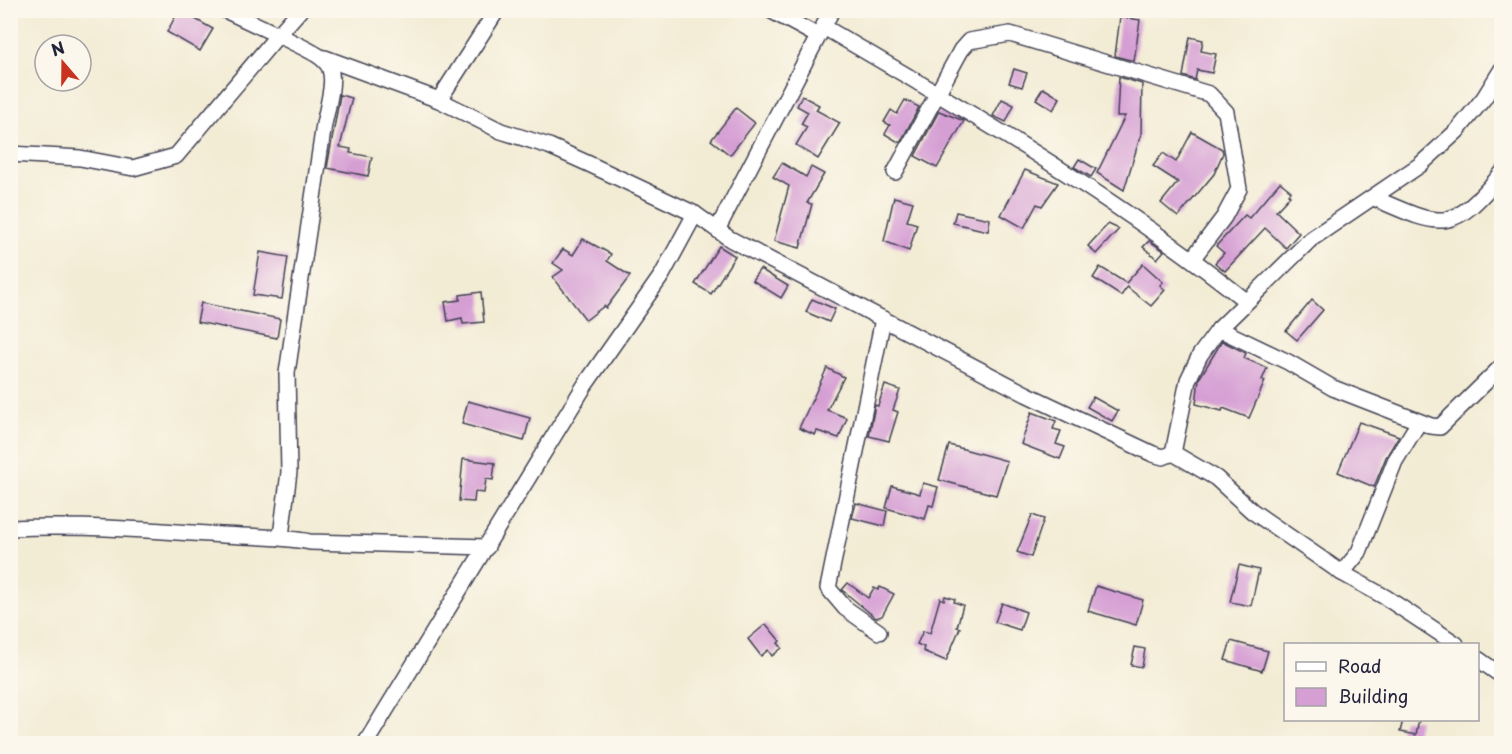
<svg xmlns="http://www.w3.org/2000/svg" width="1512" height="754" font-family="'Playpen Sans',sans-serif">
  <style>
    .building { fill: #d69fd4 }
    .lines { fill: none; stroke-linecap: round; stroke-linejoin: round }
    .minor-casing { stroke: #414052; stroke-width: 18 }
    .minor { stroke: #fff; stroke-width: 15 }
  </style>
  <rect width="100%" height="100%" fill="#fbf7ec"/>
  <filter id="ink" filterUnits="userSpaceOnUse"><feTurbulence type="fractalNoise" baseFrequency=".0167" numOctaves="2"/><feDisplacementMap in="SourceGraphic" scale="12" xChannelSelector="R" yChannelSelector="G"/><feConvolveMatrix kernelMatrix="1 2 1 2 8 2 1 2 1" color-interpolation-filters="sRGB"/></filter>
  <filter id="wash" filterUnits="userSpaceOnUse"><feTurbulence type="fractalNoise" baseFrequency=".008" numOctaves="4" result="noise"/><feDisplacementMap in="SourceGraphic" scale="24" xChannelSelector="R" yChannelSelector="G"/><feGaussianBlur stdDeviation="1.35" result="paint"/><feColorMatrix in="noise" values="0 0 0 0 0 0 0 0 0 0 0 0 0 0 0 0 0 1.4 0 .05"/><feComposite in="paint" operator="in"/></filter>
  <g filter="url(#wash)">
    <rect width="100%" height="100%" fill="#f3ecd5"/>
    <g id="blocks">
      <g class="building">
        <polygon points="179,10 213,29 200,51 167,32"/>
        <polygon points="1120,17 1140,20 1134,61 1115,56"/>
        <polygon points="1190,37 1203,40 1201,51 1216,54 1212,73 1197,70 1195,80 1183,76"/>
        <polygon points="1014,69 1027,73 1022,87 1009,83"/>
        <polygon points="1119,77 1142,84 1141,134 1124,190 1097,173 1125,116 1117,116"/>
        <polygon points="1043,88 1060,98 1053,110 1036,99"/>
        <polygon points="340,95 352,98 340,147 351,149 350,153 372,157 368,176 327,168"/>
        <polygon points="802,96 819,105 816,110 840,123 818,159 796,145 807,127 801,124 808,112 797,106"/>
        <polygon points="1002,99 1014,105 1006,122 993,116"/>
        <polygon points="905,100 919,107 900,143 885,134 890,125 884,122 891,110 897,114"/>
        <polygon points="736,108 755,123 730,155 711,140"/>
        <polygon points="939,111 964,121 937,168 915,156"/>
        <polygon points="1192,132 1222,149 1223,153 1214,174 1178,217 1161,203 1178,182 1153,166 1163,153 1176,162"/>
        <polygon points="1079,159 1096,169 1091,177 1074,167"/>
        <polygon points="782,163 806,177 811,167 824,174 807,203 812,204 800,248 774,241 789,186 773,177"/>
        <polygon points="1025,170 1058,183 1042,206 1037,204 1024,228 1001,215"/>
        <polygon points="1280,182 1291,191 1288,194 1290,196 1276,211 1299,233 1286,248 1265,228 1225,271 1215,263 1224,253 1216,246 1245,215 1249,218"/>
        <polygon points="894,197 913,202 907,221 917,224 909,251 884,241"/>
        <polygon points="956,212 990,219 988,231 953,223"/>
        <polygon points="1108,224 1119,229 1096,254 1088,246"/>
        <polygon points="583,239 611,254 607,261 630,276 606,308 604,306 586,320 553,277 563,270 553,263 563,249 573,255"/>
        <polygon points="1149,241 1164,251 1157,259 1143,247"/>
        <polygon points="719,246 735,256 711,294 695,284"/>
        <polygon points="260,252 288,257 282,299 253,295"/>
        <polygon points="1143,264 1163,282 1160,285 1165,290 1151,306 1127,287 1121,296 1093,278 1100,267 1126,283"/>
        <polygon points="760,269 788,286 781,298 752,280"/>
        <polygon points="481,292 484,322 463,324 462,318 448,321 445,302 460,300 460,295"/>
        <polygon points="812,299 835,309 829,322 806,312"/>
        <polygon points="1312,300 1323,310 1297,340 1286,331"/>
        <polygon points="201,303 280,319 277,338 197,322"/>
        <polygon points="1222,341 1246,353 1244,358 1267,368 1262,380 1265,381 1249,418 1223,408 1222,411 1196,404 1199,379"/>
        <polygon points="827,368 844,377 827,410 847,418 839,438 817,431 815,435 799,428"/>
        <polygon points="885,385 900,390 893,410 898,412 889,441 869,436 875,405 878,406"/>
        <polygon points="1093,397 1118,411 1112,421 1087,407"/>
        <polygon points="468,401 530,418 524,441 462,424"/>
        <polygon points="1032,412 1056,421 1053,429 1061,431 1056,444 1065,447 1060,459 1021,444"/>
        <polygon points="1359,422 1399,436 1386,457 1374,487 1338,472"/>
        <polygon points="949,445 1007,461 996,495 939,480"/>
        <polygon points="463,459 495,463 493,480 486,479 484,493 475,492 474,502 459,501"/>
        <polygon points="923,483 938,487 933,506 929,505 925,519 886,508 892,486 920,494"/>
        <polygon points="856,503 887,511 884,526 852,518"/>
        <polygon points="1032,515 1044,519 1031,557 1017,552"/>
        <polygon points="1239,565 1259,570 1251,606 1230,602"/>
        <polygon points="848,583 868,598 874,588 878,590 880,587 894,594 882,616 876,618 842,590"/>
        <polygon points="1096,586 1143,600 1136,625 1088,611"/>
        <polygon points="945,596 955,599 954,602 963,605 957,627 960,628 946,661 923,651 924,647 917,644 923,631 930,633 940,598 944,600"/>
        <polygon points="1002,603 1026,612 1020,630 995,622"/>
        <polygon points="766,624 780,641 778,643 782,648 772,656 768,650 761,656 748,639"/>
        <polygon points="1231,641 1268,651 1262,671 1225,660"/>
        <polygon points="1135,647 1145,649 1142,667 1131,665"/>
        <polygon points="1403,720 1419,720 1416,735 1400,732"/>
      </g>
    </g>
  </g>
  <g filter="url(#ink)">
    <use href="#blocks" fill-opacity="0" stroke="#414052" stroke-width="1.5"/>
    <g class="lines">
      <defs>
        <g id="minor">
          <polyline points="225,10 278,35 300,10"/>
          <polyline points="770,10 818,36"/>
          <path d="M824,27C968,111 1116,197 1246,301"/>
          <polyline points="325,58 439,100 501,131 549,146 589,164 695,214 730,239 1026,394 1153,454 1163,457 1173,453 1216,478 1252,511 1342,573 1385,597 1456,644"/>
          <polyline points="439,100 497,10"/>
          <path d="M10,154L80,158L133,168L176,156L278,35C336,64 339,58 324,124L287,373L289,472L281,536"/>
          <polyline points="895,172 961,50 969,41 1010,34 1209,94 1226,112 1239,189 1224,217 1193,258"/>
          <path d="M1374,198C1444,229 1452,233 1502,173"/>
          <polyline points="718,228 832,10"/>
          <polyline points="1219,329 1288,362 1333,388 1431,426 1440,427 1502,366"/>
          <polyline points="1173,453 1188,380 1200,355 1219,329 1311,239 1420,165 1457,131 1484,98 1502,69"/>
          <path d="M10,528C82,525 152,530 223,535C253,537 281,536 310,542L487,547"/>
          <polyline points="1342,573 1359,552 1395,461 1419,422"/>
          <polyline points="879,632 845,608 828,588 883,319"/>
          <polyline points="1478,659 1502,676"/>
          <polyline points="365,744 585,385 662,275 695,214"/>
        </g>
      </defs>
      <use href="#minor" class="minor-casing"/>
      <use href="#minor" class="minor"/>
    </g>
  </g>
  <rect width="1512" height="754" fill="none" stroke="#fbf7ec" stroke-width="36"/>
  <rect x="1284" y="643" width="195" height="78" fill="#fbf7ec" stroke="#a4a2a5" stroke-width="1.5"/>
  <rect x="1296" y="662" width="30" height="9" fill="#ffffff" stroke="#a4a2a5" stroke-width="1.5"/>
  <text x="1338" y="673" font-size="18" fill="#22223b">Road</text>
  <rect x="1296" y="688" width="30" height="18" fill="#d69fd4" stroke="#a4a2a5" stroke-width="1.5"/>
  <text x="1338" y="703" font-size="18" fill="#22223b">Building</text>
  <g transform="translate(63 63) rotate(340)"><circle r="28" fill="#fbf7ec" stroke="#a4a2a5" stroke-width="1.5"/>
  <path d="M0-4.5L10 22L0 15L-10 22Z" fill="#c8321e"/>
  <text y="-9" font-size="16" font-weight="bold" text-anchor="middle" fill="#22223b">N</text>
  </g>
</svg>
